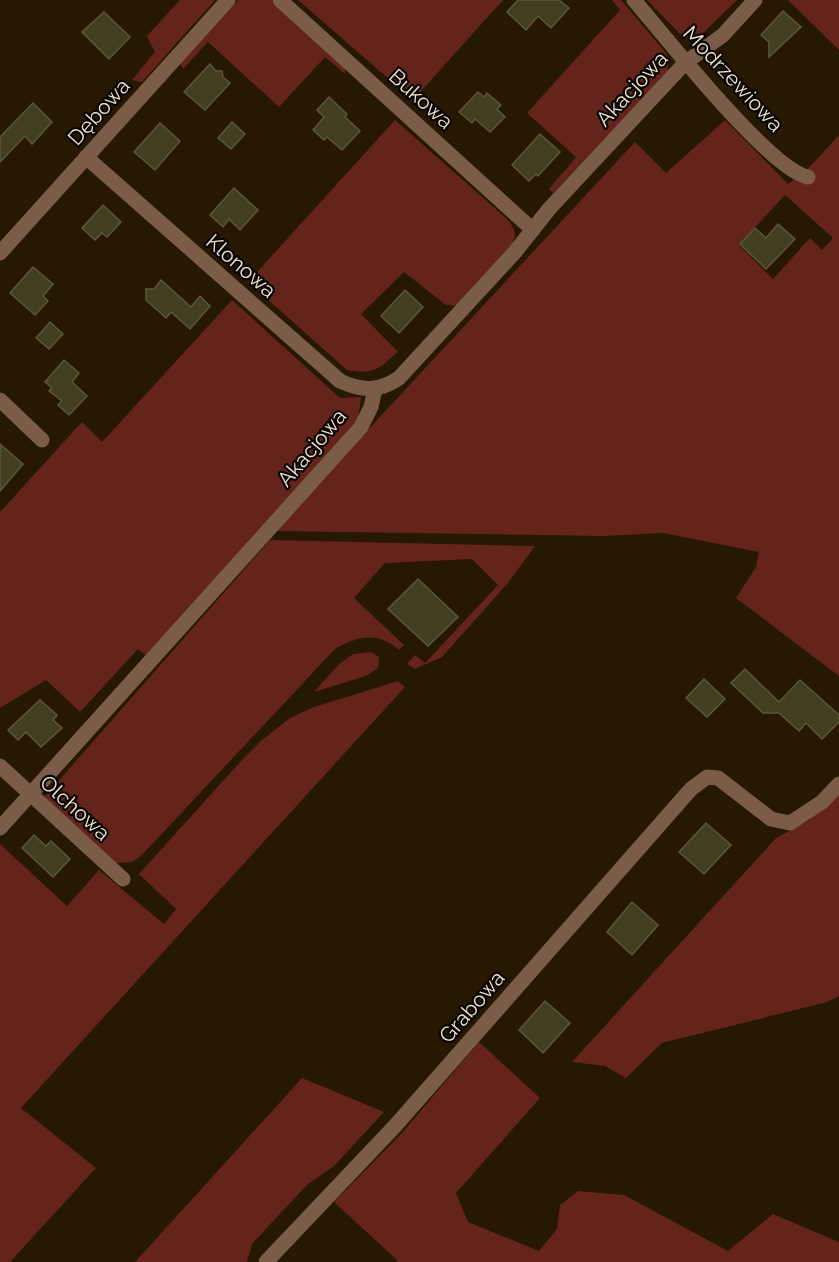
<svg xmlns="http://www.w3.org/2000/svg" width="839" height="1262" font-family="Raleway,sans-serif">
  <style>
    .green { fill: #64241c; fill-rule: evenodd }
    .building { fill: #423e22; stroke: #5b573a; stroke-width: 1.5 }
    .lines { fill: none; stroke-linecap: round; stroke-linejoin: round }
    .street { stroke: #7a5c49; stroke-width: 15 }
    .labels { text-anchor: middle; stroke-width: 4.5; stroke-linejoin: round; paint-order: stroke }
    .street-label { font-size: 21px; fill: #ece3d4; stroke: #0a0501 }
  </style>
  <rect width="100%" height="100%" fill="#261801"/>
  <g class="green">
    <polygon points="180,0 215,0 142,82 132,80 155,52 147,36"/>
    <polygon points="238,0 271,0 345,67 345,74 325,57 279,107 208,42 183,69 179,61"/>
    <polygon points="298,0 503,0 413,100"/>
    <polygon points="612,0 621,0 667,54 668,71 553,193 549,189 576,157 527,113 620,10"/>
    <polygon points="647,0 737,0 696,40 684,38"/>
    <polygon points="788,0 839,0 839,50"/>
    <path d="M395,120L506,218C516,229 517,235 511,248L458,306L446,305L404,272L361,314L398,352C379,369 373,375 347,370L248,282Z"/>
    <path d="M725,120L788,184L806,171L839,135V676L736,598L756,567L759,552L663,533L604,536L274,531L635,142L666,173ZM785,195L833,238L822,250L810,238L773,279L739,245Z"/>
    <polygon points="232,300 340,398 361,397 358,419 147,656 138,649 80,712 46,680 0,708 0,512 82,422 102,442"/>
    <path d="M270,540L535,546L507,584L442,657L415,669L407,664L415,655L425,663L498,585L472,559L385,563L354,598L404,645L399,650C378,631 358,636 335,649L141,856L132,862L117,863L40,802Z"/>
    <polygon points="371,652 379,657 378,668 366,676 314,692 339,664 353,654"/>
    <polygon points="398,681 405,687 21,1108 96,1168 10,1262 0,1262 0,844 67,906 99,870 164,924 176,909 139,874 241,761 262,740 290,718 314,707"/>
    <polygon points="839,793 839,996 827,1002 662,1043 626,1078 605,1066 572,1062 776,838 808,821"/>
    <polygon points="479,1042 540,1098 456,1193 468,1222 539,1251 557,1229 560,1205 578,1191 624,1195 728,1251 773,1214 839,1242 839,1262 396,1262 397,1260 334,1202 401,1134"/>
    <polygon points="302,1078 384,1112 334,1166 307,1185 277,1217 252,1244 247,1262 135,1262"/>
  </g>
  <g class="building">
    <polygon points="518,0 559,0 569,8 551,28 538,16 526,30 507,12"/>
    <polygon points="783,11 801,27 769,57 769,42 761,35"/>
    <polygon points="104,12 130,37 109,59 82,32"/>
    <polygon points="210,64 216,71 222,71 223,77 230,83 205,110 184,92"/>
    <polygon points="478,92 484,97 487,93 501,105 497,109 505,117 490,132 475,119 472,123 459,112"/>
    <polygon points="329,97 347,114 345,117 360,131 342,150 327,137 324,140 313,130 324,117 317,110"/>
    <polygon points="33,103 52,122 32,144 25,136 0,162 0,137"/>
    <polygon points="232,122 245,134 231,149 218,138"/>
    <polygon points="160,123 180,141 155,170 134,152"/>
    <polygon points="540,134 560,152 538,176 536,174 529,181 512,165"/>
    <polygon points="234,188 258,210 240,230 229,219 223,227 210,215"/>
    <polygon points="103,205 121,222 107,237 102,233 95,240 82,228"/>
    <polygon points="778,224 795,239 766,269 740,244 755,228 766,238"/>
    <polygon points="33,267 53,284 43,296 48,301 35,315 10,293"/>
    <polygon points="161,280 191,307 200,296 210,306 190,329 171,312 166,318 146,300 146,289 154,289"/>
    <polygon points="405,290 423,307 399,333 381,316"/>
    <polygon points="50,322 63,334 49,349 36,338"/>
    <polygon points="64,360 79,373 72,382 87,396 69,415 58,405 62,401 49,391 52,388 45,382"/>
    <polygon points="0,444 23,464 0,491"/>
    <polygon points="418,579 458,617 428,646 388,609"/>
    <polygon points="745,669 779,702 800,680 839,715 839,722 822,739 806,723 799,731 779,713 763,713 731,683"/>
    <polygon points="704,679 725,699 707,717 686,698"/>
    <polygon points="40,700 57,715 53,720 62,728 41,747 26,732 18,740 8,730"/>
    <polygon points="706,823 731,845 704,874 679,852"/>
    <polygon points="34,835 46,846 51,841 70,859 53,877 22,848"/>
    <polygon points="632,902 658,925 632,955 607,932"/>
    <polygon points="545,1001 570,1023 543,1053 519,1030"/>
  </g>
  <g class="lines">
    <g class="street">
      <polyline points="280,0 533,230"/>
      <path d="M634,0C664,35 770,170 808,177"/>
      <path d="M86,157L340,381C361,391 379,392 399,378L515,252L549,209L685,63L723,35L755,0"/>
      <polyline points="0,253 228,0"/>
      <polyline points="0,400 42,440"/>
      <polyline points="0,766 123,879"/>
      <polyline points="0,828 361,427 371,407 375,389"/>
      <polyline points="266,1262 395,1126 691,789 707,777 718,778 771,819 790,823 822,802 839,784"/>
    </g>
  </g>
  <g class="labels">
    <g class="street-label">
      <text transform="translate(733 79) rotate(47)" y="7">Modrzewiowa</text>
      <text transform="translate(632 89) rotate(-47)" y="7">Akacjowa</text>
      <text transform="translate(421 99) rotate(42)" y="7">Bukowa</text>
      <text transform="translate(99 112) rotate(-48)" y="7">Dębowa</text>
      <text transform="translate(241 266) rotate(41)" y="7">Klonowa</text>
      <text transform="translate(312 448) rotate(-50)" y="7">Akacjowa</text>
      <text transform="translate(75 808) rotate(42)" y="7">Olchowa</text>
      <text transform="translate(472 1007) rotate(-49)" y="7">Grabowa</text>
    </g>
  </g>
</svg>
